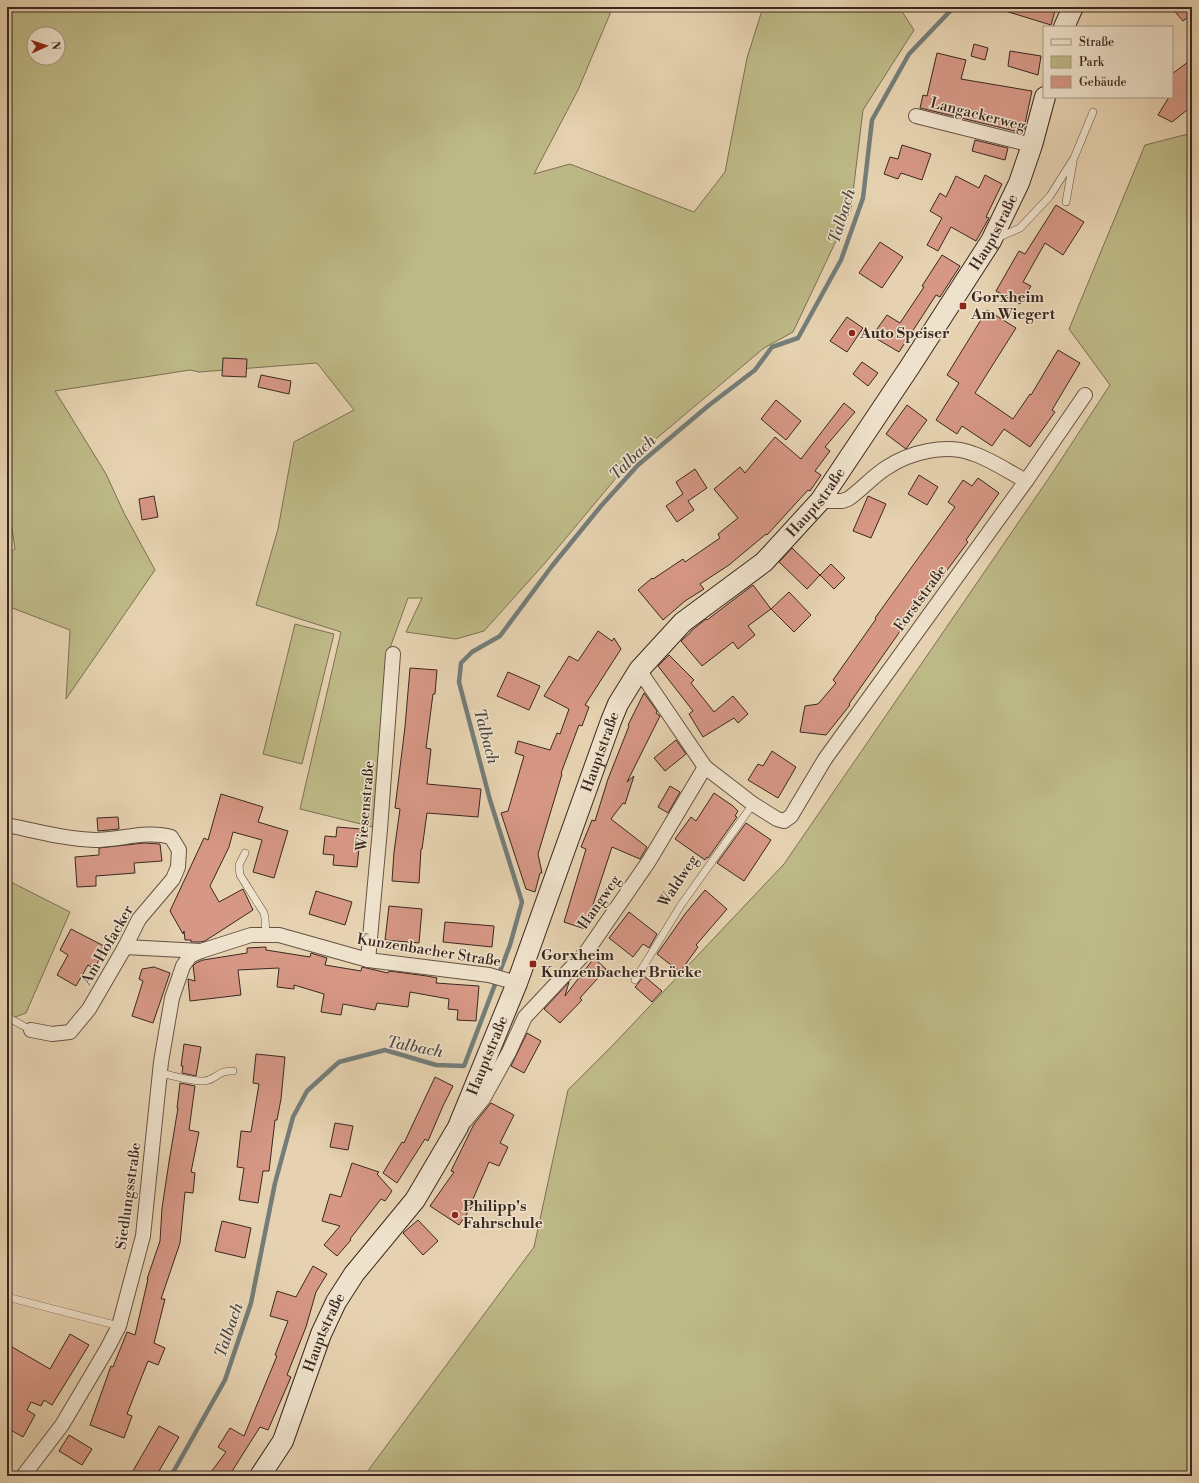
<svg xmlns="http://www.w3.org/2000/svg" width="1199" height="1483" font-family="'Libre Bodoni',serif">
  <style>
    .green { fill: #bdb986; stroke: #7c7053; fill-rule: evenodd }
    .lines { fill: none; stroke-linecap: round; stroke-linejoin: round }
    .stream { stroke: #747d79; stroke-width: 4.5 }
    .building { fill: #d69785; stroke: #3b2820 }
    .service-casing { stroke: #665244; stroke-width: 8 }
    .minor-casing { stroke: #665244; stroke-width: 16 }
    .secondary-casing { stroke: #3b2820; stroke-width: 22 }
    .service { stroke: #efe2cc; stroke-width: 7 }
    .minor { stroke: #efe2cc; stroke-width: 14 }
    .secondary { stroke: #efe2cc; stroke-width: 20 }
    .poi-dot { fill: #8f2418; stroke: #efe2cc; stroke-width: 1.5 }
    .labels { text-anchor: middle; stroke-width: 3; stroke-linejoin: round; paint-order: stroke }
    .street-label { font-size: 15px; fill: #3b2820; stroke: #efe2cc }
    .poi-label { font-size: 15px; font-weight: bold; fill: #3b2820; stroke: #efe2cc; text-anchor: start }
    .water-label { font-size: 16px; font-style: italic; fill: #534b45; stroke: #efe2cc }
  </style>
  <rect width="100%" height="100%" fill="#e6d2b0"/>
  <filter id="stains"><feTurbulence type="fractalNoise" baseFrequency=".005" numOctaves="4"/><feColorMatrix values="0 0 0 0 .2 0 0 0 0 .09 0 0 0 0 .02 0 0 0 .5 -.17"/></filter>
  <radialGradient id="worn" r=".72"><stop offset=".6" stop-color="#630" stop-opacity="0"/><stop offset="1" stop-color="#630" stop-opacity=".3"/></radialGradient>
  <g class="green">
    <path d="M7,7H610V14L578,90L534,174L570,164L694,212L725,172L747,58L763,7H899L914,30L863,110L851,209L793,332L764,348L632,459L545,563L484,631L456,639L406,632L422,598H408L386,659L373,827L300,809L341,632L256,605L278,529L294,442L354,410L317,363L199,372L190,370L55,391L106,474L124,513L155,570L66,699L70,630L7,606V555L15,549L7,494ZM34,34H58V58H34Z"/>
    <polygon points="1192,133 1192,1476 364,1476 534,1247 568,1090 613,1045 784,864 1051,475 1110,385 1069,329 1145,145"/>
    <polygon points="295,624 334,634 302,764 263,754"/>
    <polygon points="7,880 70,912 26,1013 7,1020"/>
  </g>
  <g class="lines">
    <polyline class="stream" points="171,1476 225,1380 251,1303 275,1183 293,1117 307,1091 339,1062 385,1050 436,1065 464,1066 510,945 522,902 490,800 459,682 461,663 472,652 500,636 552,566 601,506 638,465 708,406 755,370 772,347 798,338 841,260 863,198 872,120 909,54 954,7"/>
  </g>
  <g class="building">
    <polygon points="1002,7 1056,7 1051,25 1002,10"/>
    <polygon points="1171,7 1192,7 1192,14 1183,21"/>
    <polygon points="974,44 988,48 985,60 971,56"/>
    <polygon points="1010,51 1041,56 1038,75 1008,66"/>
    <polygon points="937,53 966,60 961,79 1032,91 1023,133 920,108 923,95 927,96"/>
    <polygon points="1192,59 1192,106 1172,122 1158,115 1169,97 1172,97 1172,74"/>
    <polygon points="975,140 1008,148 1005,160 972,151"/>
    <polygon points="902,145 931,154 922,180 901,173 898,179 884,174 890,157 898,159"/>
    <polygon points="985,175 1002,184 986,217 989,218 976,241 951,227 938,251 927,245 942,218 930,211 940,193 946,197 956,176 979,188"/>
    <polygon points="1056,205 1084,222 1063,255 1045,243 1023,282 1031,286 1020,304 996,291 1019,251 1025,254"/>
    <polygon points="880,242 903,257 882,288 859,273"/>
    <polygon points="942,255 960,266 940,297 936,295 899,352 872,336 887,315 900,323 924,287 922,286"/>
    <polygon points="987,310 1016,328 975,393 1013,419 1030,394 1031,395 1058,350 1080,363 1052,410 1055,412 1030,447 1004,429 992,446 962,426 957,434 936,420 959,383 947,375"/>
    <polygon points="847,317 863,328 847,352 830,341"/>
    <polygon points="223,358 247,359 246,377 222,376"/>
    <polygon points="862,362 878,373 868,386 853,374"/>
    <polygon points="261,375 291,381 289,394 258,387"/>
    <polygon points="776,400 801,421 786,440 761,419"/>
    <polygon points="844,403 855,412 825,447 830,451 815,471 821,475 810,491 808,490 767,535 766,534 729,565 700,584 704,589 685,601 663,620 638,590 652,578 653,579 683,559 685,562 720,538 718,534 738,518 714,489 740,467 745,473 775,437 801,459"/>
    <polygon points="907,405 927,420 906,449 886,434"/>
    <polygon points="695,469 707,488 688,501 694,510 677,522 666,506 683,494 676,482"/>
    <polygon points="919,475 938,487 927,505 908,494"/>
    <polygon points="978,478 999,493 966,540 968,542 924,601 922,600 849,704 850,705 826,735 800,732 805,706 818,704 836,683 833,680 876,619 875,618 955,507 948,502 963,480 972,486"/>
    <polygon points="154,496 158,517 142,520 139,499"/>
    <polygon points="868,496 886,504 871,538 853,531"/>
    <polygon points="792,548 820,575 807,589 779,562"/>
    <polygon points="831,564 845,578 834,589 820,575"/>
    <polygon points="753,585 771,609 748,626 755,635 738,649 733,642 702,666 681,641 691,632 691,631 706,619 707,620"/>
    <polygon points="789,592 811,615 794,632 771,609"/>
    <polygon points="598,631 612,641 614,638 621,649 585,705 589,707 582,726 579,725 561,773 562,774 538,854 542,873 540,873 535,892 526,889 501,813 508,811 524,756 515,753 518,741 550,750 557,733 560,734 569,709 544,696 569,656 578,661"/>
    <polygon points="669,655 694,680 691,683 714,712 733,696 748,714 738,723 734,718 703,737 689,714 693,711 658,666"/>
    <polygon points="410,668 437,670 435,694 433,694 426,748 431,749 427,784 481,789 478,817 427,813 422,849 421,849 419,883 392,881 394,852 400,809 395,808 405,727"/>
    <polygon points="508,672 540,686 529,710 497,696"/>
    <polygon points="644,693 657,711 656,713 660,716 627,782 634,776 625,804 623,803 611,819 647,847 640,859 612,847 585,929 564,922 586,849 581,847 592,820 595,821 608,779 629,726 628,725"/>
    <polygon points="676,740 686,754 665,771 654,758"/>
    <polygon points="772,751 796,767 778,798 748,780 758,764 763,766"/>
    <polygon points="670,786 680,792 668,813 658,807"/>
    <polygon points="714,793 733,806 738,811 735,816 737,817 708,858 707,857 705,860 675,839 691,817 696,821"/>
    <polygon points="221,794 263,807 258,822 288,831 274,878 253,872 262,840 233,832 229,847 210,886 219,902 243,889 253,910 205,941 200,942 191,942 191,940 185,940 184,931 183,934 170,911 204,838 208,840"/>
    <polygon points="118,817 119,829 98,831 97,818"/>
    <polygon points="746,823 771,840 744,881 717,863"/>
    <polygon points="337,827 361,829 357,867 333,865 334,855 323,854 325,836 336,837"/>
    <polygon points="144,843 160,844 162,861 134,863 135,873 96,876 96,886 77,887 75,857 99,855 99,848"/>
    <polygon points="705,890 727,909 696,945 698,947 680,972 657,954 685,914"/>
    <polygon points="316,891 352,902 345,925 309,914"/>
    <polygon points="389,906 422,909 419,943 385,940"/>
    <polygon points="629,912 657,934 649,948 643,944 633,957 609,938"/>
    <polygon points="445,922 494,926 492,947 443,942"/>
    <polygon points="71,929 106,947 94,969 88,965 76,986 57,975 68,955 60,950"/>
    <polygon points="266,947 266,950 310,957 311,953 314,954 327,958 325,965 361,971 362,967 388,973 389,971 427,976 437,978 436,983 479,986 476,1021 457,1020 458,1010 448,1009 449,999 410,992 408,1007 377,1003 375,1010 343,1004 341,1015 321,1012 324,994 294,985 294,989 277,987 279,968 238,970 241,995 190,1001 188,979 195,981 193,966 196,963 203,960 247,953 247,948"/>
    <polygon points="594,958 606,969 580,998 582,1000 560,1023 544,1009 569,982 565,996"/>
    <polygon points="154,967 170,973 153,1023 132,1016 143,981 139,979 142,969"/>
    <polygon points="644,976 662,991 652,1002 635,987"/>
    <polygon points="527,1033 541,1041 524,1073 511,1066"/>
    <polygon points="184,1044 201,1047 196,1076 182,1073 183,1066 181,1066"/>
    <polygon points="256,1054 285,1057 281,1099 277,1120 275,1120 269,1171 263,1171 258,1203 239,1200 244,1168 237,1167 241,1131 251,1132 259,1084 253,1083"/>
    <polygon points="435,1077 453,1086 443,1106 428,1141 425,1139 397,1183 383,1173 402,1142 404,1143"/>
    <polygon points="180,1083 195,1086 189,1130 199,1132 191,1172 195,1173 193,1193 185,1192 180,1243 161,1299 165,1299 154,1343 165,1348 158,1365 148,1361 127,1414 132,1416 124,1438 90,1425 111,1366 113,1367 127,1332 135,1335 148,1279 147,1279 160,1241 162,1208 169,1162 178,1108 177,1108"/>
    <polygon points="491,1103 514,1115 500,1143 508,1147 499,1166 489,1162 473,1199 476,1201 459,1225 430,1206 454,1172 451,1171 474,1124"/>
    <polygon points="335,1123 353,1126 348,1150 330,1147"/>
    <polygon points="352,1163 379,1172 377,1174 392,1191 385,1201 381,1199 350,1239 351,1240 337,1256 324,1245 340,1226 322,1221 330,1194 341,1197"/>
    <polygon points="418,1220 438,1241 423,1255 403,1233"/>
    <polygon points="222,1221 251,1228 245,1258 215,1251"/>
    <polygon points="313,1266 327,1274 316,1292 306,1327 287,1375 291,1377 268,1430 260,1427 229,1476 208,1476 226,1452 218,1447 230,1428 244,1436 277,1356 275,1355 288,1321 270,1316 277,1291 296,1297"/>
    <polygon points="70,1334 89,1345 52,1405 44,1400 41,1406 31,1402 27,1410 35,1415 23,1437 7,1428 7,1344 50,1369"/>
    <polygon points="159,1426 179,1437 156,1476 130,1476"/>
    <polygon points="69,1435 92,1449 82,1465 59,1451"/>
  </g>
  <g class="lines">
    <defs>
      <g id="service">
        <polyline points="1066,202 1073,162"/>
        <polyline points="997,238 1020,228 1050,196 1074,158 1093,112"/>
        <polyline points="245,853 239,865 240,875 264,913 265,918 266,935"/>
        <polyline points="635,980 681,905 753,804"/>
        <polyline points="7,1017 31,1030"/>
        <path d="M160,1073C171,1075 193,1082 204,1081C216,1080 218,1070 233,1071"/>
        <polyline points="7,1297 119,1326"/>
      </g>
      <g id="minor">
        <polyline points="916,116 1032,145"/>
        <path d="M820,501H842L848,499C861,490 872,477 886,468C910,452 946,443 974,454C992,460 1009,472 1026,481"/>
        <polyline points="639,670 705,767 753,804 777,819 784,821 791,816 825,759 1026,481 1085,395"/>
        <path d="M7,825C36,831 65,839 95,840C120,840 147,830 171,837L179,850L178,867L173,879L139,919L125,947L89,1009L70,1032L52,1034L31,1030"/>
        <polyline points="125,947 201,951 251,935 279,935 368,960 489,975 517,983"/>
        <polyline points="368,960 380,829 393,654"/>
        <polyline points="465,1121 483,1099 509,1052 525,1017 587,951 649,861 705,767"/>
        <polyline points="23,1476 62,1425 107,1349 119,1326 143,1236 161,1062 172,998 183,966 190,956 201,951"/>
      </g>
      <g id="secondary">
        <polyline points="1064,27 1073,7"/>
        <path id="s1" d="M260,1476L283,1441L321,1334L336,1302L354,1274L415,1200L458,1127L517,983L611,721L618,704L639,670L683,622L764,562L820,501L909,368L991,241L1019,183L1032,145L1045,97"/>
      </g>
    </defs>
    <use href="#service" class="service-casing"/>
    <use href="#minor" class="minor-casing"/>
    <use href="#secondary" class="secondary-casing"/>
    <use href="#service" class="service"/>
    <use href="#minor" class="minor"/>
    <use href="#secondary" class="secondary"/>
  </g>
  <g class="poi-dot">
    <rect x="959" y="302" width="8" height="8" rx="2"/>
    <circle cx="852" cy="333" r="4"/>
    <rect x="529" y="960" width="8" height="8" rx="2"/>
    <circle cx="455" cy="1215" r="4"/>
  </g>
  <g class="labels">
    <g class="street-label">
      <text transform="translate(978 114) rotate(14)" y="5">Langackerweg</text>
      <text dy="5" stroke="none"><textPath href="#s1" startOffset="1466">Hauptstraße</textPath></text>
      <text dy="5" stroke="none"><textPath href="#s1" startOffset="1142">Hauptstraße</textPath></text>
      <text transform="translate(920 598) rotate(-54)" y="5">Forststraße</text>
      <text dy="5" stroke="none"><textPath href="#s1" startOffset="806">Hauptstraße</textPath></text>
      <text transform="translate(365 806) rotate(-85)" y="5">Wiesenstraße</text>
      <text transform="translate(678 881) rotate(-56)" y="5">Waldweg</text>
      <text transform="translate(599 902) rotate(-55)" y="5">Hangweg</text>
      <text transform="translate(107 945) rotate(-60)" y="5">Am Hofacker</text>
      <text transform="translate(429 950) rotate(9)" y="5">Kunzenbacher Straße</text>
      <text dy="5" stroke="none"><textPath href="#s1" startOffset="482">Hauptstraße</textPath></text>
      <text transform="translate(128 1196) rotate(-82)" y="5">Siedlungsstraße</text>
      <text dy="5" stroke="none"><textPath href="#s1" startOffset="158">Hauptstraße</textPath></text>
    </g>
    <g class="poi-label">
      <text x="971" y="302">Gorxheim<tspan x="971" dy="17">Am Wiegert</tspan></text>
      <text x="860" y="338">Auto Speiser</text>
      <text x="541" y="960">Gorxheim<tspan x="541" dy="17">Kunzenbacher Brücke</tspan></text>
      <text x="463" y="1211">Philipp's<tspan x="463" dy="17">Fahrschule</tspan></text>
    </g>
    <g class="water-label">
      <text transform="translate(841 216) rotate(-73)" y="6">Talbach</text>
      <text transform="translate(632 457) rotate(-44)" y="6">Talbach</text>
      <text transform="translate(487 736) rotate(75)" y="6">Talbach</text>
      <text transform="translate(415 1046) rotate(11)" y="6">Talbach</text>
      <text transform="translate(228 1330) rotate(-71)" y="6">Talbach</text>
    </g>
  </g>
  <rect width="1199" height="1483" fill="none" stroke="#e6d2b0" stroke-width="24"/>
  <rect x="8" y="8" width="1183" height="1467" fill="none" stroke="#3b2820" stroke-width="2"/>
  <rect x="12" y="12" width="1175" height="1459" fill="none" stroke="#3b2820"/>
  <rect x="1043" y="26" width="130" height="72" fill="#efe2cc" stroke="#a79887"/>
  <rect x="1051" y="39" width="20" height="6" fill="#efe2cc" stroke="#a79887"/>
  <text x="1079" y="46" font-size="12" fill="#3b2820">Straße</text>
  <rect x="1051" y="56" width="20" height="12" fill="#bdb986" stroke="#a79887"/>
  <text x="1079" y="66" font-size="12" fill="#3b2820">Park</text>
  <rect x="1051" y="76" width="20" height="12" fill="#d69785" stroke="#a79887"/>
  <text x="1079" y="86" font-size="12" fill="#3b2820">Gebäude</text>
  <g transform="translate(46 46) rotate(87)"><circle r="19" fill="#efe2cc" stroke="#a79887"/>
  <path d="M0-3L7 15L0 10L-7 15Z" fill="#8f2418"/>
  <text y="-6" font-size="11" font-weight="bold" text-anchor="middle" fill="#3b2820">N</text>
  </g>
  <rect width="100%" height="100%" filter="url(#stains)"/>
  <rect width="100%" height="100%" fill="url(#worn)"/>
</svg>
